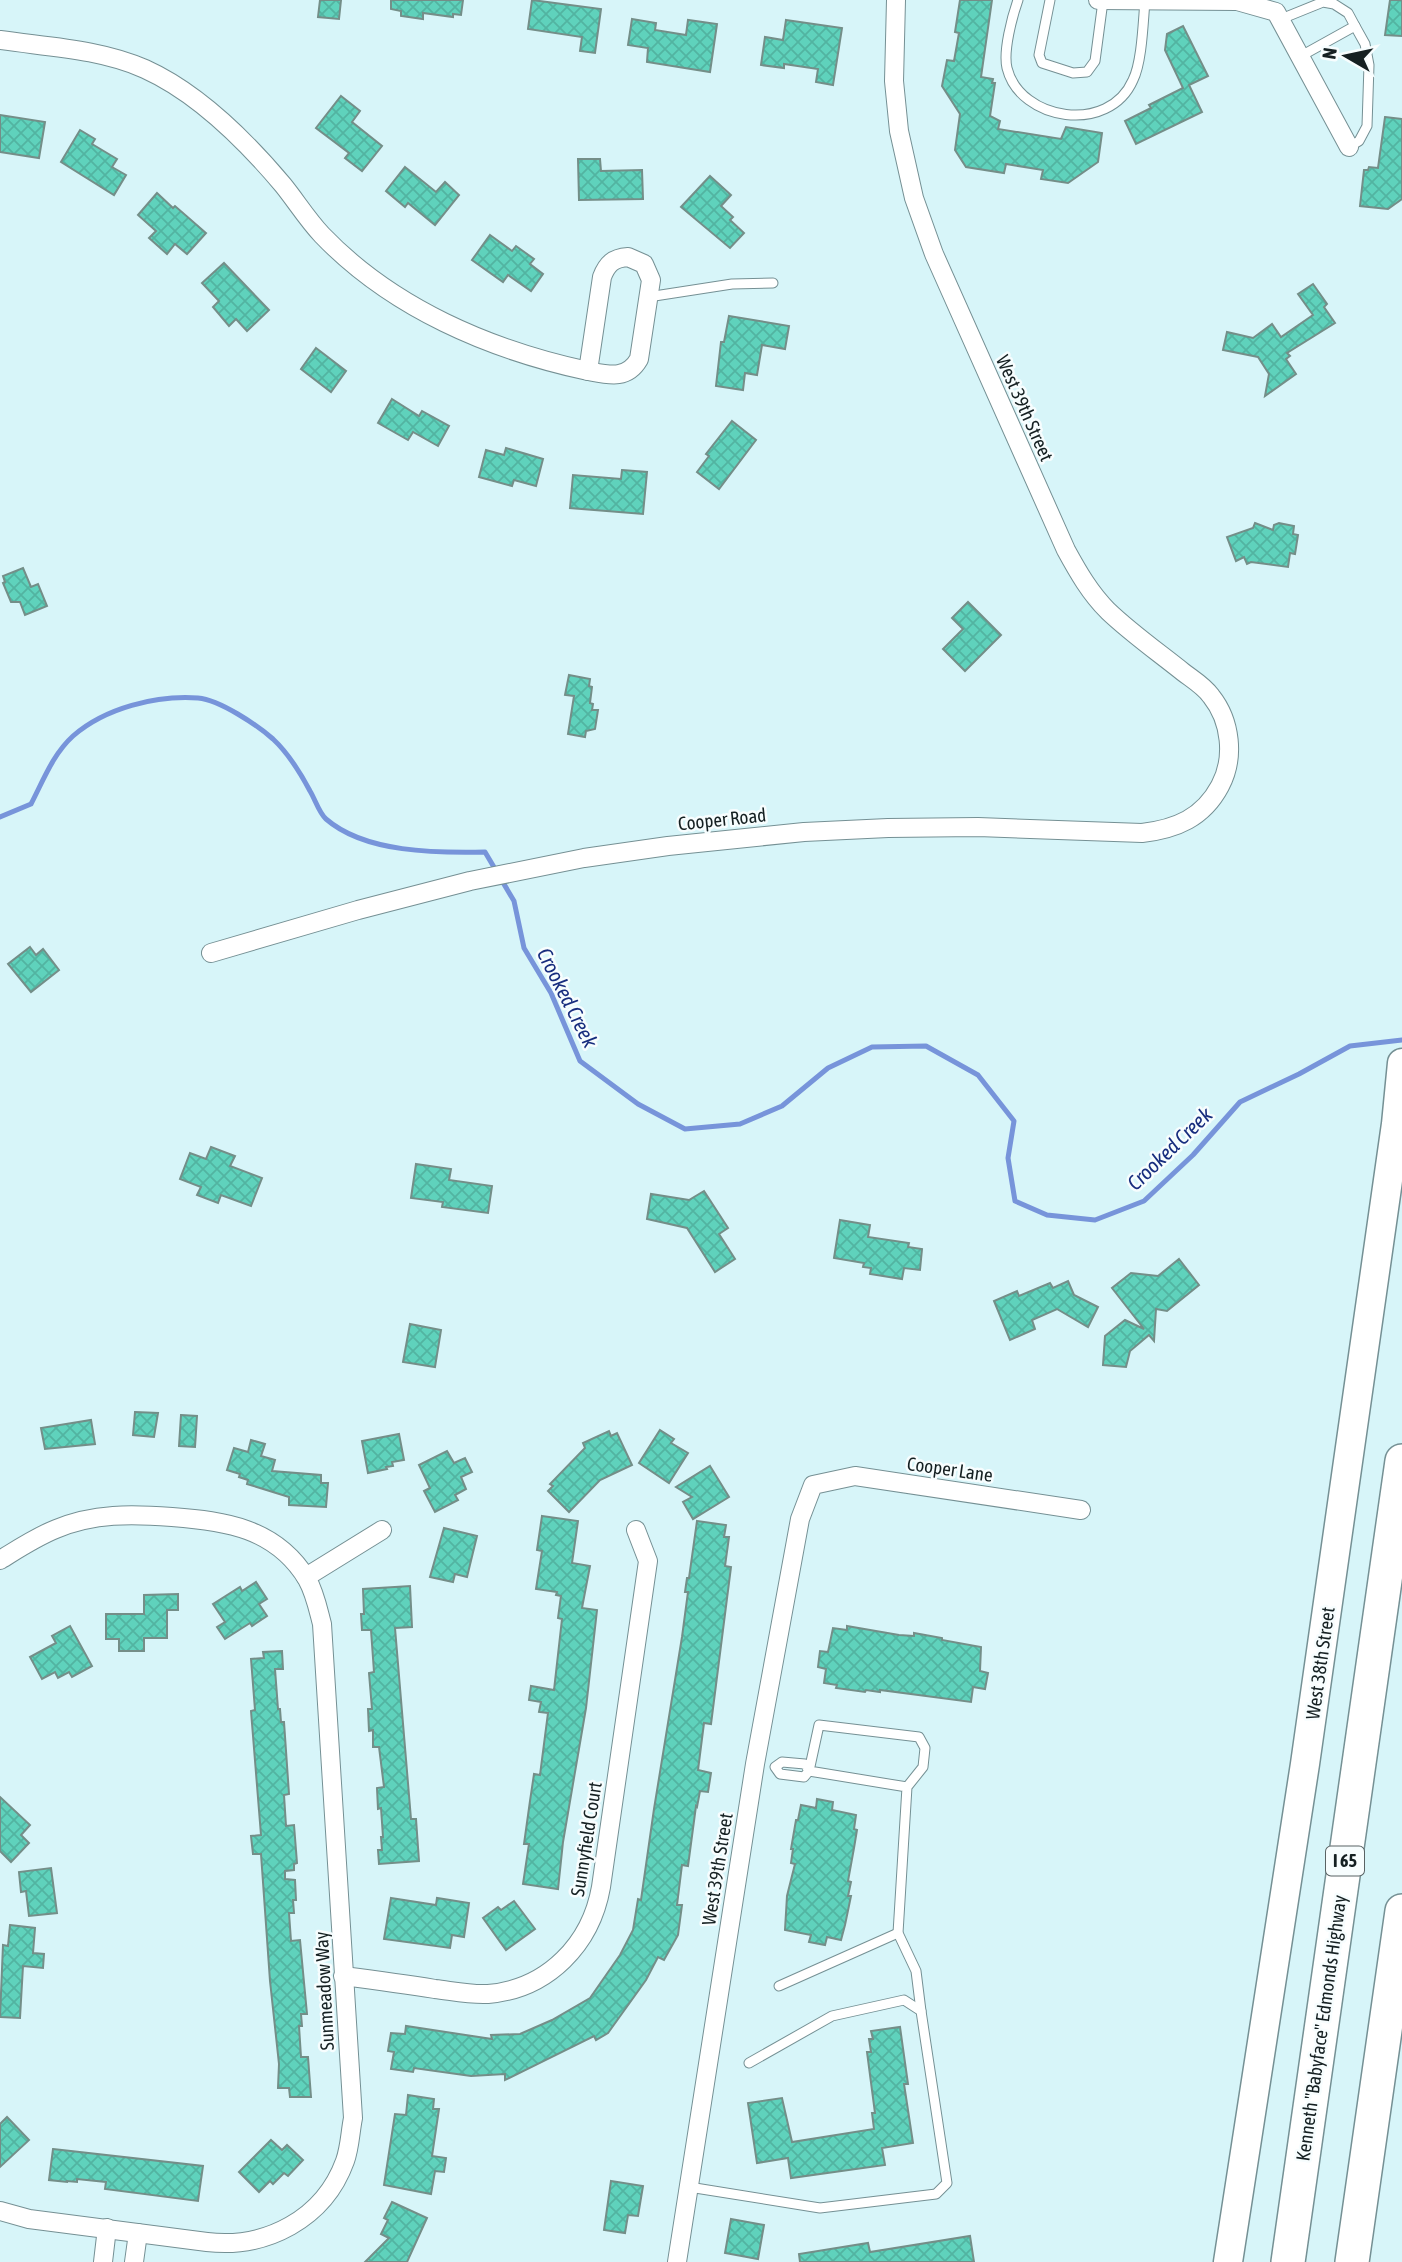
<svg xmlns="http://www.w3.org/2000/svg" width="1402" height="2262" font-family="'Asap Condensed',sans-serif">
  <style>
    .lines { fill: none; stroke-linecap: round; stroke-linejoin: round }
    .stream { stroke: #7794da; stroke-width: 5 }
    .building { fill: url(#building-cross-hatch); stroke: #748e88; stroke-width: 2 }
    .service-casing { stroke: #759094; stroke-width: 11 }
    .minor-casing { stroke: #759094; stroke-width: 20 }
    .primary-casing { stroke: #759094; stroke-width: 31 }
    .motorway-casing { stroke: #759094; stroke-width: 36 }
    .service { stroke: #fff; stroke-width: 9 }
    .minor { stroke: #fff; stroke-width: 18 }
    .primary { stroke: #fff; stroke-width: 28 }
    .motorway { stroke: #fff; stroke-width: 33 }
    .labels { text-anchor: middle; stroke-width: 5; stroke-linejoin: round; paint-order: stroke }
    .shield { fill: #f7fdfe; stroke: #596264; stroke-width: 2 }
    .shield-label { font-size: 18px; font-weight: bold; fill: #152022 }
    .street-label { font-size: 19px; fill: #152022; stroke: #f7fdfe }
    .water-label { font-size: 21px; font-style: italic; fill: #172d7e; stroke: #f7fdfe }
  </style>
  <defs>
    <pattern id="building-cross-hatch" width="8" height="8" patternUnits="userSpaceOnUse" patternTransform="scale(1.75)"><rect width="8" height="8" fill="#5fd2bc"/><path d="M0 0l8 8M0 8l8-8" fill="none" stroke="#52b4a1"/></pattern>
  </defs>
  <rect width="100%" height="100%" fill="#d7f5f9"/>
  <g class="lines">
    <path class="stream" d="M0,817L31,804C43,781 53,754 73,736C105,708 156,695 198,698C220,700 257,725 273,739C287,752 301,774 310,791C315,799 319,813 326,819C365,853 437,853 485,852L514,901L524,948L551,993L580,1061L638,1104L685,1129L740,1124L782,1106L828,1068L872,1047L926,1046L978,1075L1014,1121L1008,1158L1015,1201L1047,1215L1095,1220L1144,1201L1193,1155L1240,1102L1299,1074L1350,1046L1402,1040"/>
  </g>
  <g class="building">
    <polygon points="320,0 341,0 339,19 318,17"/>
    <polygon points="391,0 463,0 461,15 453,14 453,17 423,13 423,19 401,16 401,11 391,9"/>
    <polygon points="532,0 601,9 595,53 580,51 582,37 528,29"/>
    <polygon points="960,0 992,0 981,77 993,79 992,83 995,83 990,116 1000,121 998,129 1061,139 1066,127 1102,133 1098,162 1068,183 1041,179 1043,170 1006,164 1004,173 966,167 955,150 960,114 942,86 947,60 954,61 959,33 955,32"/>
    <polygon points="1390,0 1402,0 1402,36 1385,35"/>
    <polygon points="632,19 656,23 655,30 686,35 688,20 717,24 710,72 647,62 648,48 628,45"/>
    <polygon points="786,20 842,28 833,85 816,82 818,69 784,64 784,68 761,65 765,37 783,40"/>
    <polygon points="1183,26 1208,76 1189,85 1202,112 1136,144 1125,121 1151,108 1149,105 1183,88 1165,50 1167,34"/>
    <polygon points="341,96 360,111 352,122 382,146 362,171 345,158 349,153 316,128"/>
    <polygon points="0,115 45,122 39,158 0,152"/>
    <polygon points="1385,117 1402,119 1402,199 1388,209 1360,206 1364,170 1368,170 1369,167 1378,168"/>
    <polygon points="80,130 95,139 92,144 117,159 112,167 126,175 114,195 61,162"/>
    <polygon points="578,159 600,159 601,171 642,170 643,199 579,200"/>
    <polygon points="405,167 436,192 445,182 459,195 435,225 408,203 405,207 386,191"/>
    <polygon points="710,176 731,195 721,206 733,217 730,220 744,233 730,248 681,207"/>
    <polygon points="157,193 173,208 175,206 206,233 187,254 175,244 167,254 149,238 156,231 138,215"/>
    <polygon points="490,235 512,251 516,246 534,259 530,264 543,274 531,291 508,275 503,282 472,260"/>
    <polygon points="224,263 269,310 247,331 236,319 229,326 213,307 219,301 202,283"/>
    <polygon points="1313,284 1327,304 1324,307 1335,323 1287,353 1290,356 1286,359 1296,374 1265,396 1269,374 1258,357 1223,350 1227,332 1253,338 1272,324 1281,337 1313,315 1298,294"/>
    <polygon points="729,316 789,326 785,349 762,345 757,375 745,373 743,390 716,386 721,342 724,342"/>
    <polygon points="316,348 346,371 331,392 301,369"/>
    <polygon points="392,399 419,416 422,411 449,426 438,446 413,432 408,440 378,423"/>
    <polygon points="732,421 756,440 719,489 697,472 709,456 706,454"/>
    <polygon points="506,448 543,459 536,486 514,480 512,486 479,477 486,450 504,455"/>
    <polygon points="622,470 647,472 643,514 570,508 573,475 621,479"/>
    <polygon points="1255,523 1273,530 1274,525 1279,523 1294,526 1293,534 1298,535 1295,554 1290,553 1288,567 1251,562 1247,564 1244,557 1236,561 1227,537 1253,528"/>
    <polygon points="23,568 31,587 38,584 47,606 25,615 20,602 11,602 3,583 5,582 3,576"/>
    <polygon points="968,602 1001,635 965,671 943,649 963,629 952,618"/>
    <polygon points="569,675 590,679 589,686 592,687 590,703 593,704 592,710 598,710 595,729 586,731 585,737 568,734 574,696 565,695"/>
    <polygon points="30,947 36,955 43,949 59,970 31,992 8,964"/>
    <polygon points="211,1147 235,1156 230,1166 262,1178 251,1206 221,1195 218,1203 197,1195 201,1187 180,1179 190,1153 206,1159"/>
    <polygon points="416,1164 451,1169 449,1180 492,1186 488,1213 442,1207 443,1202 411,1198"/>
    <polygon points="704,1191 728,1228 719,1234 735,1259 715,1272 687,1228 647,1219 651,1194 689,1200"/>
    <polygon points="840,1220 870,1225 868,1237 909,1243 908,1247 922,1249 920,1270 904,1268 902,1279 870,1274 871,1268 863,1267 864,1263 834,1258"/>
    <polygon points="1179,1259 1199,1285 1167,1311 1156,1309 1154,1341 1149,1335 1130,1351 1126,1367 1103,1365 1105,1336 1125,1320 1144,1329 1112,1288 1131,1273 1158,1276"/>
    <polygon points="1068,1281 1074,1295 1098,1307 1088,1327 1057,1309 1032,1320 1035,1329 1010,1340 994,1301 1017,1291 1019,1296 1050,1283 1053,1288"/>
    <polygon points="410,1324 441,1330 435,1367 403,1362"/>
    <polygon points="135,1412 158,1413 154,1437 133,1435"/>
    <polygon points="181,1415 197,1416 195,1447 179,1446"/>
    <polygon points="91,1420 95,1444 45,1449 41,1428"/>
    <polygon points="660,1430 674,1439 671,1443 688,1453 669,1483 639,1463"/>
    <polygon points="609,1431 611,1436 617,1433 632,1465 600,1480 569,1512 548,1491 553,1486 550,1484 585,1448 583,1443"/>
    <polygon points="399,1434 404,1460 392,1462 393,1466 386,1467 387,1469 368,1473 362,1441"/>
    <polygon points="251,1440 265,1444 261,1456 275,1460 272,1471 321,1475 321,1483 328,1483 326,1507 289,1505 289,1497 247,1484 248,1480 239,1477 240,1474 227,1470 234,1448 248,1452"/>
    <polygon points="447,1451 454,1463 465,1458 472,1472 461,1477 466,1489 455,1495 458,1500 435,1512 424,1491 430,1488 419,1465"/>
    <polygon points="710,1466 729,1497 693,1519 683,1502 692,1497 676,1487"/>
    <polygon points="542,1516 578,1521 572,1563 590,1566 582,1608 597,1610 586,1708 563,1842 558,1889 523,1884 529,1844 524,1844 530,1801 534,1774 540,1775 548,1713 539,1712 541,1702 529,1700 531,1686 554,1690 562,1619 558,1618 561,1596 556,1595 557,1592 536,1589 542,1551 537,1550"/>
    <polygon points="697,1521 726,1525 724,1537 729,1537 725,1566 731,1567 711,1724 704,1723 698,1770 711,1773 708,1792 700,1791 697,1807 696,1806 688,1866 682,1865 677,1905 682,1905 678,1935 664,1960 658,1957 646,1980 608,2033 596,2040 594,2036 505,2080 505,2074 471,2076 414,2068 413,2072 391,2069 394,2052 388,2051 391,2033 405,2034 406,2026 492,2039 491,2035 520,2034 552,2020 590,1998 620,1955 633,1930 638,1899 641,1900 654,1809 682,1637 688,1592 685,1592 687,1578 689,1578"/>
    <polygon points="444,1528 477,1536 467,1577 455,1574 453,1582 430,1577"/>
    <polygon points="256,1582 267,1599 259,1604 267,1616 252,1626 250,1623 225,1639 217,1627 225,1622 213,1604 240,1587 242,1591"/>
    <polygon points="410,1586 412,1627 395,1628 411,1819 416,1819 419,1861 379,1864 378,1850 382,1850 381,1837 383,1837 381,1808 378,1809 377,1788 384,1787 379,1747 373,1747 373,1730 369,1731 368,1709 372,1709 369,1673 374,1672 371,1630 362,1630 361,1614 364,1614 363,1589"/>
    <polygon points="178,1594 178,1610 167,1610 167,1638 144,1638 144,1651 119,1651 119,1639 106,1639 106,1614 144,1614 144,1595"/>
    <polygon points="70,1626 92,1666 72,1677 69,1672 58,1678 55,1672 42,1679 30,1657 56,1643 52,1636"/>
    <polygon points="847,1626 899,1635 914,1636 914,1633 942,1638 942,1640 981,1647 980,1671 988,1673 985,1689 973,1687 971,1702 880,1690 880,1692 866,1690 865,1692 836,1688 837,1685 824,1683 826,1669 818,1667 820,1651 828,1652 833,1628 847,1630"/>
    <polygon points="282,1651 283,1669 275,1669 278,1709 280,1709 281,1722 284,1722 289,1794 284,1795 286,1826 294,1825 297,1863 294,1864 294,1870 285,1871 285,1879 295,1880 296,1900 293,1900 294,1913 289,1913 291,1941 300,1940 307,2014 301,2014 302,2026 299,2026 301,2057 308,2057 311,2097 290,2097 289,2088 278,2088 279,2064 270,1981 261,1854 253,1854 251,1836 261,1835 251,1711 255,1710 251,1659 264,1658 263,1652"/>
    <polygon points="0,1797 30,1825 21,1835 29,1843 11,1862 0,1851"/>
    <polygon points="817,1799 833,1802 832,1810 856,1815 854,1829 857,1830 854,1848 848,1881 851,1882 848,1896 851,1896 845,1925 841,1940 827,1937 825,1945 809,1942 811,1935 785,1930 787,1896 795,1864 791,1863 793,1849 791,1849 796,1820 798,1820 801,1805 816,1808"/>
    <polygon points="51,1868 57,1913 29,1916 26,1891 21,1892 19,1872"/>
    <polygon points="391,1898 436,1905 437,1898 469,1903 464,1937 452,1935 450,1948 384,1939"/>
    <polygon points="514,1901 535,1929 506,1950 483,1918 498,1907 501,1910"/>
    <polygon points="10,1925 35,1928 33,1953 44,1954 43,1968 23,1966 20,2018 0,2017 3,1945 8,1946"/>
    <polygon points="900,2027 908,2084 904,2084 913,2143 882,2148 885,2165 791,2178 788,2158 757,2163 748,2103 782,2098 792,2142 874,2129 872,2113 875,2113 867,2052 871,2052 869,2039 873,2039 871,2031"/>
    <polygon points="408,2095 434,2099 433,2109 439,2109 432,2156 446,2158 444,2172 435,2171 431,2194 384,2185 395,2114 406,2115"/>
    <polygon points="7,2117 29,2140 0,2167 0,2124"/>
    <polygon points="271,2140 282,2150 287,2145 303,2160 288,2176 284,2173 273,2184 270,2181 259,2192 239,2172"/>
    <polygon points="53,2149 203,2166 198,2201 105,2189 106,2182 77,2179 77,2182 67,2181 67,2182 49,2180"/>
    <polygon points="611,2181 643,2186 638,2216 628,2215 625,2233 604,2230"/>
    <polygon points="392,2202 427,2218 407,2262 365,2262 389,2238 381,2234 388,2220 384,2218"/>
    <polygon points="731,2219 764,2225 758,2259 725,2253"/>
    <polygon points="970,2236 974,2262 800,2262 799,2254 868,2243 870,2252"/>
  </g>
  <g class="lines">
    <defs>
      <g id="service">
        <path d="M1018,0C1012,17 1003,51 1007,68C1020,121 1109,135 1133,80C1142,62 1143,23 1145,1"/>
        <polyline points="1050,0 1039,55 1042,63 1073,73 1087,72 1095,61 1103,1"/>
        <polyline points="1281,19 1323,2 1334,4 1348,13 1355,26 1365,44 1369,65 1367,126 1359,141 1349,147"/>
        <polyline points="1301,56 1355,26"/>
        <polyline points="648,297 732,284 773,283"/>
        <polyline points="907,1787 809,1771 805,1764 782,1762 775,1767 780,1774 804,1777 809,1771 819,1725 919,1737 925,1748 923,1767 907,1787 898,1933 916,1971 921,2011"/>
        <polyline points="779,1986 898,1933"/>
        <polyline points="689,2187 820,2208 936,2194 947,2183 921,2011 904,2000 832,2016 749,2063"/>
      </g>
      <g id="minor">
        <polyline points="1098,0 1237,1 1276,12 1349,147"/>
        <path d="M0,40C48,47 100,49 145,69C198,93 246,141 283,185C296,201 307,219 322,235C392,308 490,350 588,371"/>
        <path d="M628,257L644,264L651,280L639,359C627,380 609,375 588,371L602,277C607,264 613,258 628,257Z"/>
        <path d="M211,953L358,910L470,881L584,858L668,846L804,832L888,828L978,827L1142,833C1176,829 1203,818 1220,786C1235,758 1231,721 1211,696C1204,686 1192,679 1183,672C1158,652 1131,633 1108,611C1090,593 1078,572 1066,550L934,254L914,198L899,131L894,81L896,0"/>
        <path d="M0,1560C18,1549 36,1537 56,1529C94,1513 132,1514 172,1517C225,1521 276,1528 307,1579C315,1593 318,1609 322,1624L353,2118C350,2133 350,2147 345,2161C324,2219 266,2249 207,2242L29,2219L0,2211"/>
        <polyline points="306,1577 382,1530"/>
        <path d="M343,1976C374,1980 404,1984 435,1989C452,1991 470,1995 488,1994C548,1989 591,1944 601,1887L648,1561L636,1530"/>
        <polyline points="103,2262 107,2228"/>
        <polyline points="134,2262 138,2233"/>
        <polyline points="677,2262 755,1764 800,1519 813,1485 855,1476 1081,1510"/>
      </g>
      <polyline id="primary" points="1228,2262 1305,1764 1396,1124 1402,1063"/>
      <g id="motorway">
        <polyline points="1288,2262 1402,1461"/>
        <polyline points="1352,2262 1402,1911"/>
      </g>
    </defs>
    <use href="#service" class="service-casing"/>
    <use href="#minor" class="minor-casing"/>
    <use href="#primary" class="primary-casing"/>
    <use href="#motorway" class="motorway-casing"/>
    <use href="#service" class="service"/>
    <use href="#minor" class="minor"/>
    <use href="#primary" class="primary"/>
    <use href="#motorway" class="motorway"/>
  </g>
  <g class="labels">
    <rect class="shield" x="1326" y="1846.5" width="38" height="29" rx="5"/>
    <g class="shield-label">
      <text x="1345" y="1867">I 65</text>
    </g>
    <g class="street-label">
      <text transform="translate(1025 408) rotate(66)" y="7">West 39th Street</text>
      <text transform="translate(722 819) rotate(-6)" y="7">Cooper Road</text>
      <text transform="translate(950 1469) rotate(8)" y="7">Cooper Lane</text>
      <text transform="translate(1320 1663) rotate(-82)" y="7">West 38th Street</text>
      <text transform="translate(586 1839) rotate(-81)" y="7">Sunnyfield Court</text>
      <text transform="translate(717 1869) rotate(-81)" y="7">West 39th Street</text>
      <text transform="translate(324 1991) rotate(-93)" y="7">Sunmeadow Way</text>
      <text transform="translate(1321 2028) rotate(-82)" y="7">Kenneth "Babyface" Edmonds Highway</text>
    </g>
    <g class="water-label">
      <text transform="translate(567 998) rotate(63)" y="7">Crooked Creek</text>
      <text transform="translate(1170 1149) rotate(-44)" y="7">Crooked Creek</text>
    </g>
  </g>
  <g transform="translate(1346 56) rotate(279)" stroke="#f7fdfe" stroke-width="5" paint-order="stroke">
  <path d="M0-5L12 26L0 18L-12 26Z" fill="#152022"/>
  <text y="-10" font-size="19" font-weight="bold" text-anchor="middle" fill="#152022">N</text>
  </g>
</svg>
